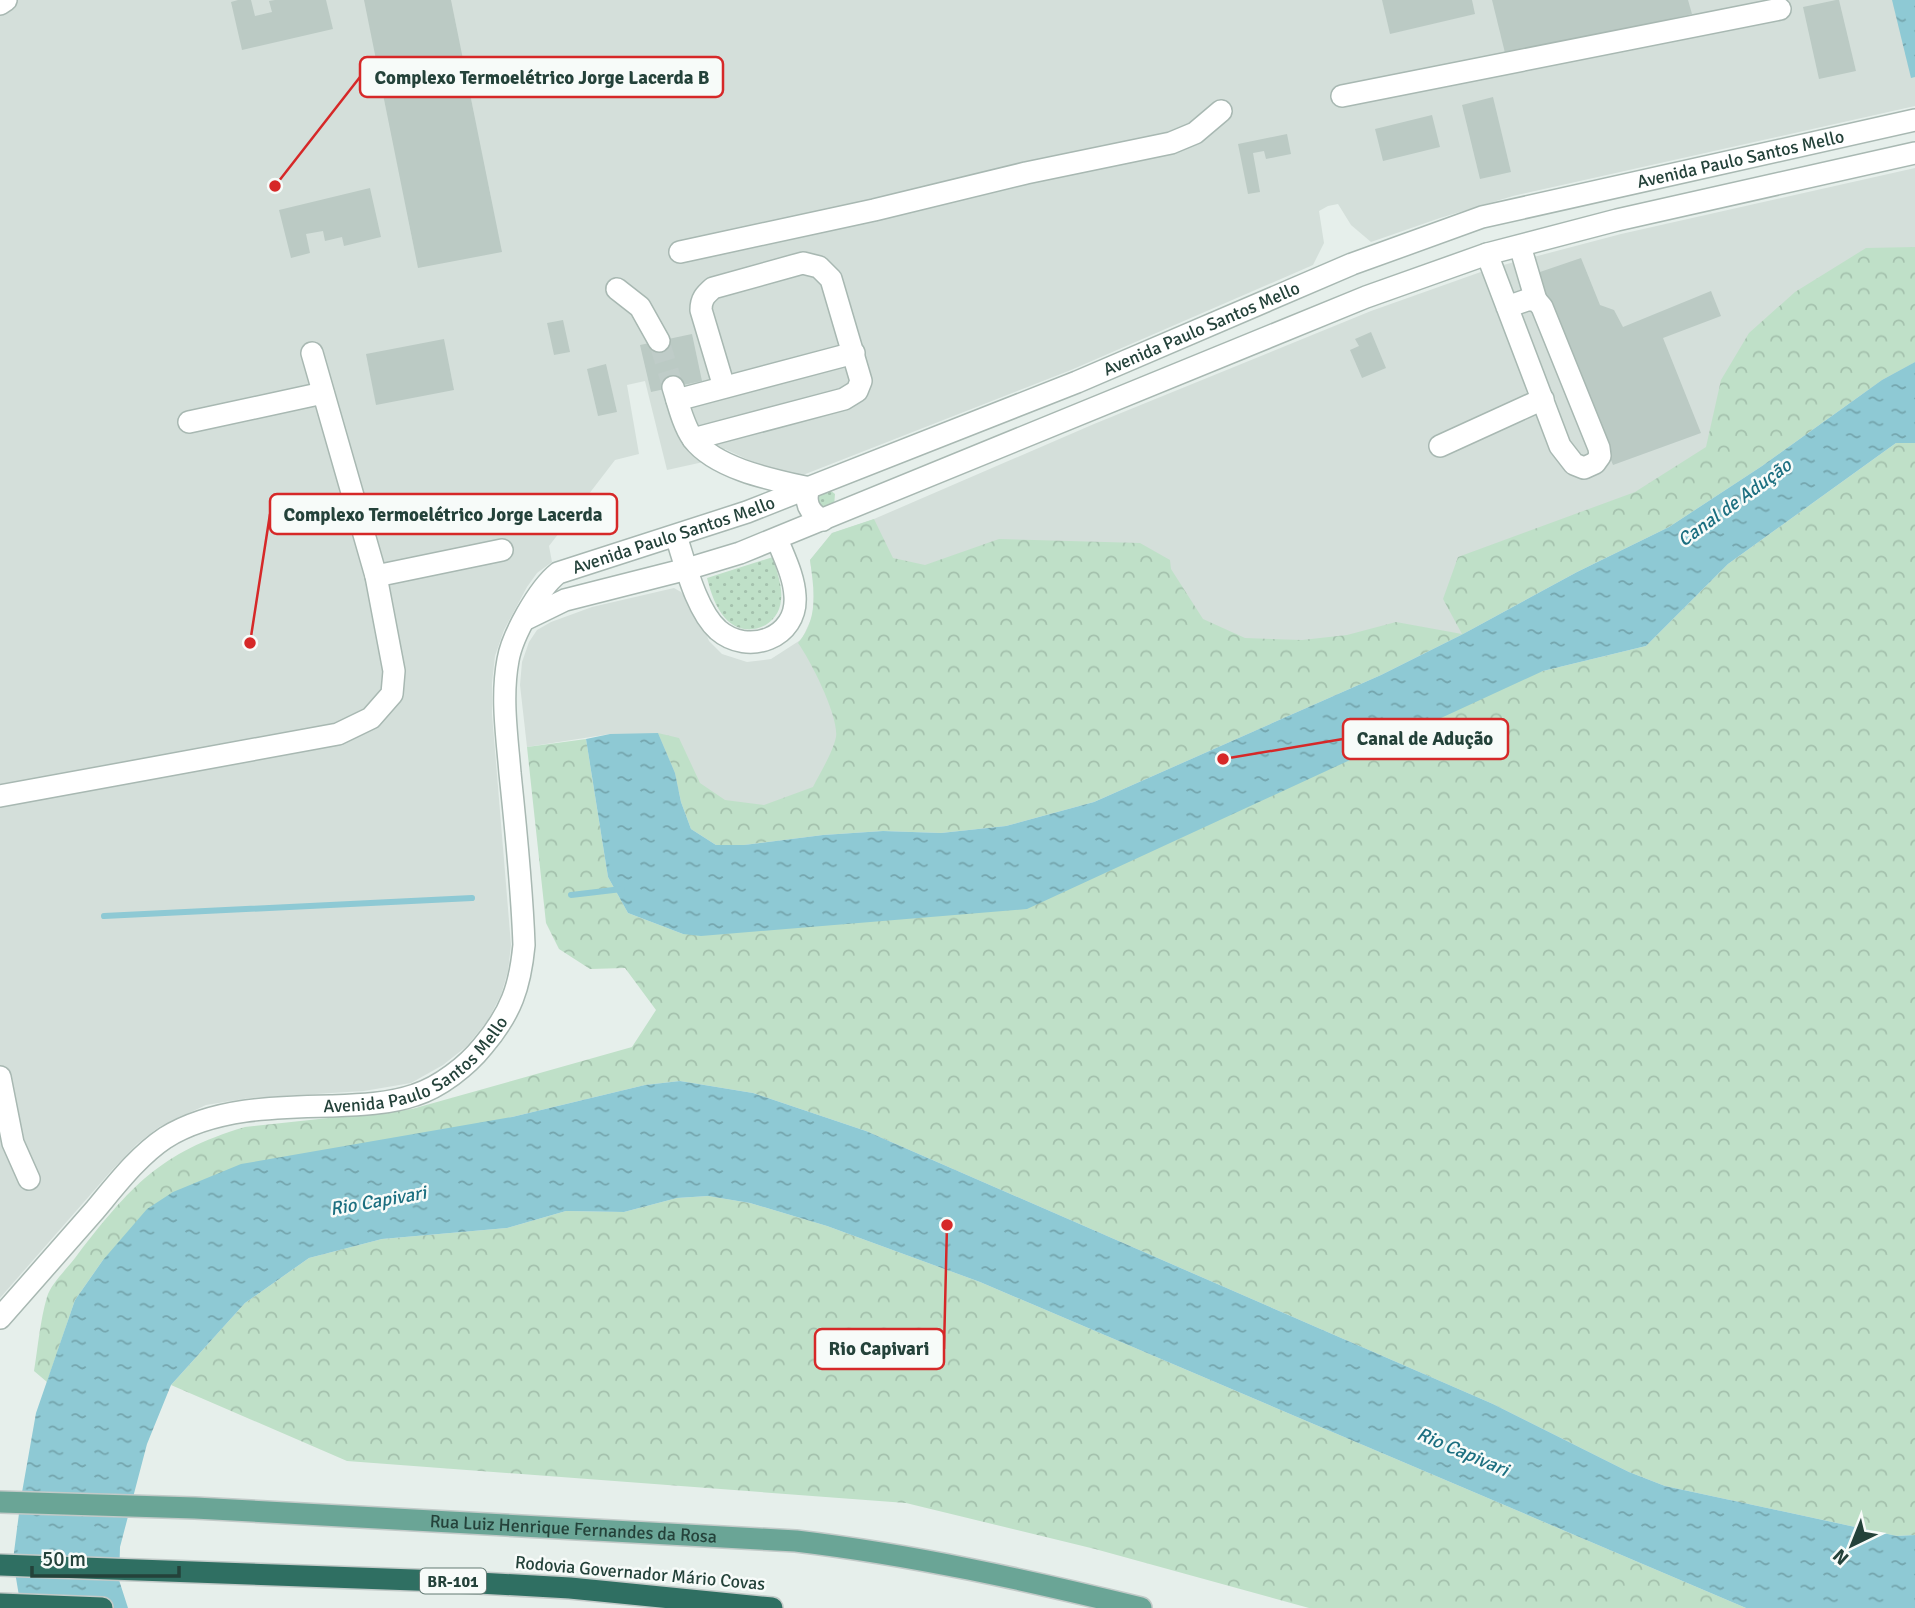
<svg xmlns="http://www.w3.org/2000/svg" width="1915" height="1608" font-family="Signika,sans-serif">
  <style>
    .built { fill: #d4dfda }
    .grass { fill: url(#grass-dots) }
    .forest { fill: url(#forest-crowns) }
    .water { fill: url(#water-ripples) }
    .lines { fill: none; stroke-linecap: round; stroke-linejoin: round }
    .stream { stroke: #8ec9d4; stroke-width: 6 }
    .building { fill: #bbcac4 }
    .minor-tunnel { stroke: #bfccc8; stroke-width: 21; stroke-dasharray: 21 10; stroke-linecap: butt }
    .minor-casing { stroke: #a8b8b2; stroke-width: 24 }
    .major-casing { stroke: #c2cac8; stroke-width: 24 }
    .highway-casing { stroke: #c2cac8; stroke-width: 24 }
    .minor { stroke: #fff; stroke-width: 21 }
    .major { stroke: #6aa596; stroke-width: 21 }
    .highway { stroke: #2f6f62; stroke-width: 21 }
    .labels { text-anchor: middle; stroke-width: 5; stroke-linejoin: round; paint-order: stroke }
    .shield { fill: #f7fbf9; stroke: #637a73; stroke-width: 2 }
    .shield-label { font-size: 16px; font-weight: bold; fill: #24423a }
    .street-label { font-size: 18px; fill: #24423a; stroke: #f7fbf9 }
    .water-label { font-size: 19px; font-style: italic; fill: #1c6f80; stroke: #f7fbf9 }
    .leader { fill: none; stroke: #d62828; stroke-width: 2.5 }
    .callout-dot { fill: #d62828; stroke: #f7fbf9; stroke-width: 2.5 }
    .callout { fill: #f7fbf9; stroke: #d62828; stroke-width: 2.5 }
    .callout-label { font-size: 19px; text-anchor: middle; font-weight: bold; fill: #24423a }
  </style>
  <defs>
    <pattern id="grass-dots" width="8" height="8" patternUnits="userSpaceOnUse" patternTransform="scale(1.75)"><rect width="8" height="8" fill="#bfe0c8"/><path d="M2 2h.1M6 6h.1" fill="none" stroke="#a4c1ad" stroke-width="1.8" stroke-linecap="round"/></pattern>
    <pattern id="forest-crowns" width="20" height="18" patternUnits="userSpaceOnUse" patternTransform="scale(1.75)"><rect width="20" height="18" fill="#bfe0c8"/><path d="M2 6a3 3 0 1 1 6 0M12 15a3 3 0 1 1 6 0" fill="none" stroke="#a4c1ad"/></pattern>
    <pattern id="water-ripples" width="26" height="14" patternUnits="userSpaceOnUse" patternTransform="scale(1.75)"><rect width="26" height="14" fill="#8ec9d4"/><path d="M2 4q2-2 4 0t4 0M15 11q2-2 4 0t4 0" fill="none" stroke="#74a5ad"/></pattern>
  </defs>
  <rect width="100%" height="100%" fill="#e6efeb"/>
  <g class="built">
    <polygon points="0,0 1915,0 1915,106 1513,196 1440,218 1371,242 1351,225 1338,204 1328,206 1319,211 1324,243 1313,265 1071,370 803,475 770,470 725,449 717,459 667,470 645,381 627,385 639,454 615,460 549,546 552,562 537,573 527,587 504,630 495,656 492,683 492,714 511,945 508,971 501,995 488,1020 467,1046 443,1065 411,1083 364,1091 250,1098 206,1105 159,1127 137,1144 112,1170 0,1298"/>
    <polygon points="1915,168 1915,362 1463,634 744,845 610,734 527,747 520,685 522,662 529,642 537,630 551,622 592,607 674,588 681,592 699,616 709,641 722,654 747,662 771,659 802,639 813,615 814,587 810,560 832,533 874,519 1094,424 1371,311 1492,268 1621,234"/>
  </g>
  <g class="grass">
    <polygon points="830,490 835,494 834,506 818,510 815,495"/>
    <path d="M773,557C776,570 783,586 781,600C779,628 744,640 725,618C715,606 711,593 707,578Z"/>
  </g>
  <g class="forest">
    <path d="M1915,247V362L1882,380L1762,466L1669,527L1577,572L1463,634L1381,675L1094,802L1006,826L941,833L883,831L823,835L744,845H716L691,829L681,802L675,773L658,733L679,738L700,783L725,800L764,805L813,787C820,773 833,752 836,737C839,717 811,661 798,643C819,619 814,589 810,560L832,533L874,519L893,558L925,565L999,539L1140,543L1170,560L1171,569L1203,619L1245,638L1302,640L1347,635L1396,622L1462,634L1443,599L1458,557L1635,492L1706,447L1721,380L1749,333L1795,292L1866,248Z"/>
    <path d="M1896,443H1915V1535L1897,1536L1665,1486L1629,1472L1493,1404L866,1131L753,1093L680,1081L645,1085L512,1117L103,1260L75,1300L47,1382L34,1371C38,1347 40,1321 47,1297C51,1283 69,1267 78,1254C130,1187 160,1152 245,1127L412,1109L632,1047L656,1010L625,968L590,969L559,949L546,923L527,747L586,739L608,877L628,913L683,934L1543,671L1646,646L1728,564Z"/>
    <polygon points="708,1196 750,1203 827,1226 980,1282 1746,1608 1309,1608 1095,1549 906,1503 347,1461 171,1385 245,1303 309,1258 382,1239 507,1228 566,1211 624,1212 677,1198"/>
  </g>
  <g class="water">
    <polygon points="1892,0 1915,0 1915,77 1911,78"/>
    <polygon points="1915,362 1915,443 1896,443 1728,564 1646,646 1543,671 1027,909 701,936 683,934 628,913 608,877 586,739 610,734 658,733 675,773 681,802 691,829 716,845 744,845 823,835 883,831 941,833 1006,826 1094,802 1381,675 1463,634 1577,572 1669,527 1762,466 1882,380"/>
    <polygon points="680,1081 753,1093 866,1131 1493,1404 1629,1472 1665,1486 1897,1536 1915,1535 1915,1608 1746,1608 980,1282 827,1226 750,1203 708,1196 677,1198 624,1212 566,1211 507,1228 382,1239 309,1258 245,1303 171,1385 147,1444 120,1547 119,1580 128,1608 21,1608 13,1560 21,1498 36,1413 75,1300 103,1260 147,1209 173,1192 241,1164 512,1117 645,1085"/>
  </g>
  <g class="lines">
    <g class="stream">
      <polyline points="571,895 622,889"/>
      <polyline points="104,916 472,898"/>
    </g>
  </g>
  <g class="building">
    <polygon points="238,0 251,0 255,16 272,12 269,1 275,0 326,0 333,29 242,50 231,2"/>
    <polygon points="364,0 451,0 502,252 418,268"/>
    <polygon points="1382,0 1472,0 1475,14 1390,34"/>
    <polygon points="1492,0 1688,0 1692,14 1506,57"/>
    <polygon points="1836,0 1839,0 1856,71 1819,79 1803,7"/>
    <polygon points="1493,97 1511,172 1480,179 1462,105"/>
    <polygon points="1432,115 1440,147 1383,161 1375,129"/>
    <polygon points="1287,134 1291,154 1266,159 1264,151 1253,153 1260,192 1248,194 1238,144"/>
    <polygon points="370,188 381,237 344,246 342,237 325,241 323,231 306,234 310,253 291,258 279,210"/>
    <polygon points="1581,258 1600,305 1614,310 1623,327 1711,291 1721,316 1663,338 1701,433 1613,465 1537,273"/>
    <polygon points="563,320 570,352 554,355 547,323"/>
    <polygon points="1371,332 1386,368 1362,378 1350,350 1359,346 1355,339"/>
    <polygon points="692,334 702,381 651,392 640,345"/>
    <polygon points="444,339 454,390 376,405 366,354"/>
    <polygon points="606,364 617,412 598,416 587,369"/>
  </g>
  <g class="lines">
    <polyline class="minor-tunnel" points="659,341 673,387"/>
    <defs>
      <g id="minor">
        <polyline points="0,4 6,0"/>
        <polyline points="1342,96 1780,9"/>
        <polyline points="1520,246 1536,300"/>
        <polyline points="680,252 874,210 1026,173 1171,143 1195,133 1221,111"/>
        <polyline points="1487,254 1560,446 1574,464 1584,468 1595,463 1600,456 1599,448 1542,307 1536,300 1527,300 1507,307"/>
        <polyline points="617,289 640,307 659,341"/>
        <path d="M673,387C678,403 683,425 693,439C716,469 773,480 809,488C804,502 809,513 823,520"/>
        <polyline points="677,400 854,353"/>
        <polyline points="189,422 323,393"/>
        <path d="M693,439L844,399L857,391L861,381L831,279L819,267L803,263L713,288C705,295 701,299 701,310L724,387"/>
        <polyline points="1440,446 1543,399"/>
        <path d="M676,536C685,563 696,610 718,630C748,656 798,638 795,596C794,576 784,557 777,539"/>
        <polyline points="376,576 502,550"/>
        <polyline points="526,619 565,600 687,569 740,553 1366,297 1487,254 1617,220 1915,153"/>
        <polyline points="0,796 338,734 371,718 392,694 394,671 376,576 312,353"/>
        <polyline points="0,1077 13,1143 29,1179"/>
        <path id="s1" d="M0,1318C32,1282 63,1246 95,1210C116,1185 138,1156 165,1138C213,1108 276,1107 331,1106C358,1105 389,1104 415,1095C440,1087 467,1066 483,1046C511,1013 520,987 524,945C522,887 516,830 510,773C507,736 501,697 508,660C512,636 538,589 558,573L747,512L1077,382L1352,264L1482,217L1915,120"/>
      </g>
      <g id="major">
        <path id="s2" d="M0,1502L195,1508L796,1541C913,1555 1027,1580 1141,1608"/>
      </g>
      <g id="highway">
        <polyline points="0,1565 442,1581 570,1588 772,1608"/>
        <polyline points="0,1604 102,1608"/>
      </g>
    </defs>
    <use href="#minor" class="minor-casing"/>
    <use href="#major" class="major-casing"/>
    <use href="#highway" class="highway-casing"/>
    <use href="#minor" class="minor"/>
    <use href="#major" class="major"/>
    <use href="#highway" class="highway"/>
  </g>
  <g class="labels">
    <rect class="shield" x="420" y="1568.5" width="66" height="25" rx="5"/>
    <g class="shield-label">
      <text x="453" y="1587">BR-101</text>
    </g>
    <g class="street-label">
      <text dy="6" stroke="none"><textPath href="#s1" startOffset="2340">Avenida Paulo Santos Mello</textPath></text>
      <text dy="6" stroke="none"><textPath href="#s1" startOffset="1773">Avenida Paulo Santos Mello</textPath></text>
      <text dy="6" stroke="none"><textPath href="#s1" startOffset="1206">Avenida Paulo Santos Mello</textPath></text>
      <text dy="6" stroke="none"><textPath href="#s1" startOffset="514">Avenida Paulo Santos Mello</textPath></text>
      <text dy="6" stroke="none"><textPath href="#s2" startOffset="574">Rua Luiz Henrique Fernandes da Rosa</textPath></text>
      <text transform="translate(640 1573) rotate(5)" y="6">Rodovia Governador Mário Covas</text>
    </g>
    <g class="water-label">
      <text transform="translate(1734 502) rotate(-36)" y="7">Canal de Adução</text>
      <text transform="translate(378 1200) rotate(-10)" y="7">Rio Capivari</text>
      <text transform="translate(1463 1451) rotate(23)" y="7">Rio Capivari</text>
    </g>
  </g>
  <path class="leader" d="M275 186L360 77M250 643L270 514M1223 759L1343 739M947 1225L944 1349"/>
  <g class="callout-dot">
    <circle cx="275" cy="186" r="7"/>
    <circle cx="250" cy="643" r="7"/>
    <circle cx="1223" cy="759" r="7"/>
    <circle cx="947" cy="1225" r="7"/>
  </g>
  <g class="callout">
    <rect x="360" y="57" width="363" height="40" rx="7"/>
    <rect x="270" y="494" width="347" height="40" rx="7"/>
    <rect x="1343" y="719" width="165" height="40" rx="7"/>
    <rect x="815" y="1329" width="129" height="40" rx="7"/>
  </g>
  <g class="callout-label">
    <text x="542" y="84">Complexo Termoelétrico Jorge Lacerda B</text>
    <text x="443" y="521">Complexo Termoelétrico Jorge Lacerda</text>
    <text x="1425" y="745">Canal de Adução</text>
    <text x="879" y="1355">Rio Capivari</text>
  </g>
  <g transform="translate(1852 1545) rotate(223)" stroke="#f7fbf9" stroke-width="5" paint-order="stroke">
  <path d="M0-5L12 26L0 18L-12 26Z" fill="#24423a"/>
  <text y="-10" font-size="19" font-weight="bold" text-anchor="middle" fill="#24423a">N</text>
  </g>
  <path d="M32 1566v10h147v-10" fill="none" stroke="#24423a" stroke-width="3.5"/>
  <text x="42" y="1566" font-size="21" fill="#24423a" stroke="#f7fbf9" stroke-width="5" paint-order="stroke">50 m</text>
</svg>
